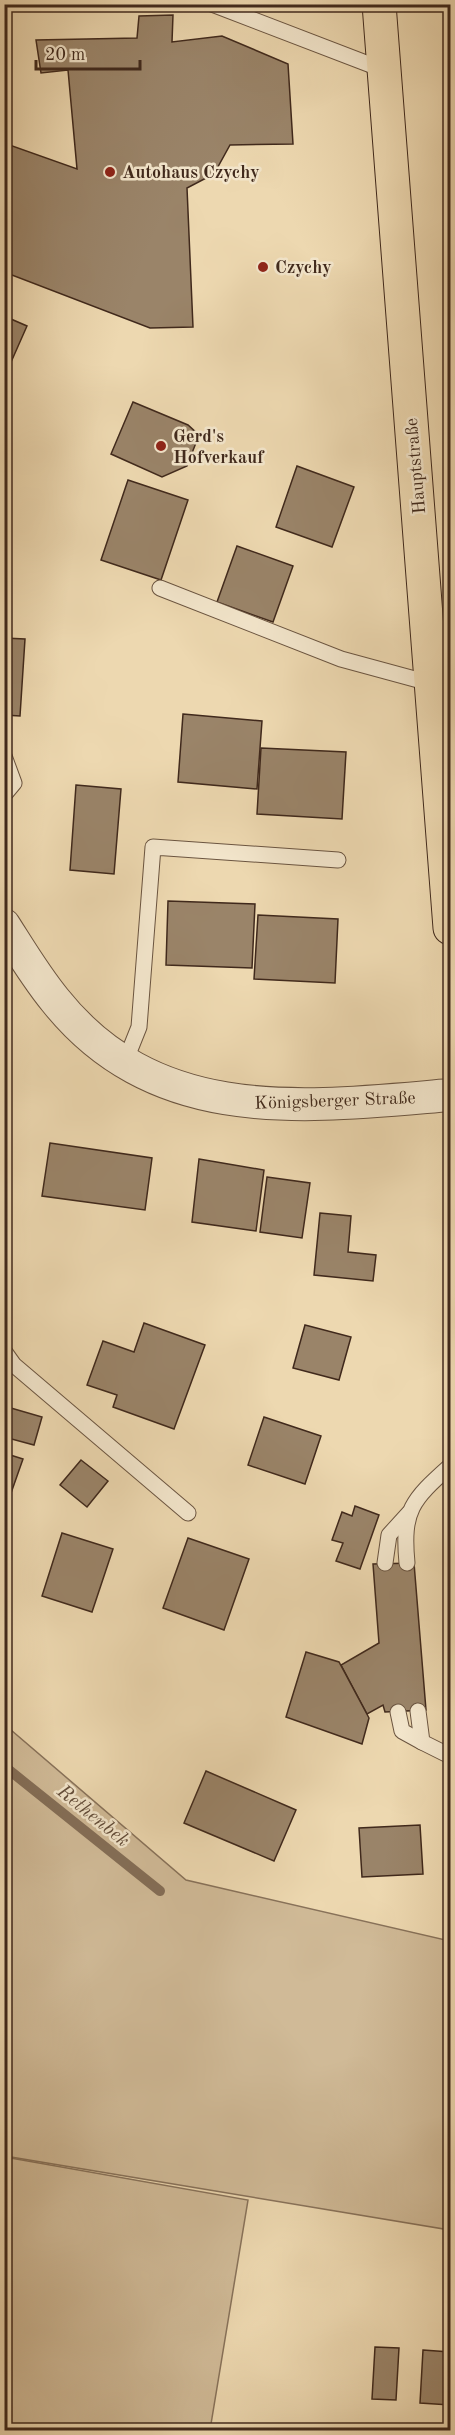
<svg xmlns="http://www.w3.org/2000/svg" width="455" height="2435" font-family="'Old Standard TT',serif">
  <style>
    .green { fill: #d0ba97; stroke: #88725a; stroke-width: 1.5 }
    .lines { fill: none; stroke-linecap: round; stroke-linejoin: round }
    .stream { stroke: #846e57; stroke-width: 10 }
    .building { fill: #9a8469; stroke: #40291c; stroke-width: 1.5 }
    .lane-casing { stroke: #6b5541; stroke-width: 17 }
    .street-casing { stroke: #6b5541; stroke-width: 34 }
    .primary-casing { stroke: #40291c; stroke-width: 35 }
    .lane { stroke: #f3e6cc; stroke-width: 15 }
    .street { stroke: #f3e6cc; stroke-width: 32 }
    .primary { stroke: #edd8b0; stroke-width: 33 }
    .poi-dot { fill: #8f2418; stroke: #f3e6cc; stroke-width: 2 }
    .labels { text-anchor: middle; stroke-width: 5; stroke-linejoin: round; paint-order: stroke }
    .poi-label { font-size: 18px; font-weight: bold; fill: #40291c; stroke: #f3e6cc; text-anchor: start }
    .street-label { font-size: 18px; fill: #40291c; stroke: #f3e6cc }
    .water-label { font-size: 20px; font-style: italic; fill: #624c39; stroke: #f3e6cc }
  </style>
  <rect width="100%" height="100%" fill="#edd8b0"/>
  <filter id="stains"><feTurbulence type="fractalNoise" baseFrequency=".00333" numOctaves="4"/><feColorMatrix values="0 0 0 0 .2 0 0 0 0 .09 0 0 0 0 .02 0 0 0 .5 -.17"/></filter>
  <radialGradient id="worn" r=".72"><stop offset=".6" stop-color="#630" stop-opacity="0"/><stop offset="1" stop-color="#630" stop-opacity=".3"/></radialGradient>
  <g class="green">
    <polygon points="4,1724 186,1880 450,1941 450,2230 5,2156"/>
    <polygon points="5,2157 248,2200 210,2430 5,2430"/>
  </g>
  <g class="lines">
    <polyline class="stream" points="4,1766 160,1891"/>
  </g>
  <g class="building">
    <polygon points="173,15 172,42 222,36 288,64 293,144 230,145 214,174 187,188 193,327 150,328 4,272 4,143 77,169 68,70 41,73 36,40 137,38 139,16"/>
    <polygon points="4,316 27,326 4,378"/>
    <polygon points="133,402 188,425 199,435 187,466 162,477 111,454"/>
    <polygon points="297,466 354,487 332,547 276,527"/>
    <polygon points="128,480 188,500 161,580 101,560"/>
    <polygon points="237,546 293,566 273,622 217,602"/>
    <polygon points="4,638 25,639 20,716 4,715"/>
    <polygon points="183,714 262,721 257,789 178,782"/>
    <polygon points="261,748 346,752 342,819 257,814"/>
    <polygon points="76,785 121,789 114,874 70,870"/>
    <polygon points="168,901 255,904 252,968 166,965"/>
    <polygon points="258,915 338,919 335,983 254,979"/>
    <polygon points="50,1143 152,1158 145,1210 42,1196"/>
    <polygon points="199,1159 264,1170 256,1231 192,1222"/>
    <polygon points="267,1177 310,1183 302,1238 260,1232"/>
    <polygon points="320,1213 351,1216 348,1252 376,1255 373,1281 314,1275"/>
    <polygon points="144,1323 205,1345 174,1429 113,1407 117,1395 87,1385 103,1341 134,1352"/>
    <polygon points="305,1325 351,1337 339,1380 293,1368"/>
    <polygon points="4,1406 42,1417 34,1445 4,1437"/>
    <polygon points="264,1417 321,1436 305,1484 248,1465"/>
    <polygon points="4,1453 23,1459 4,1513"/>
    <polygon points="81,1460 108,1481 87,1507 60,1485"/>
    <polygon points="355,1506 379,1515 360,1569 336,1561 343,1543 332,1540 342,1512 352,1516"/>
    <polygon points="62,1533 113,1549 92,1612 42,1596"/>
    <polygon points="188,1538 249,1559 224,1630 163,1608"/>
    <polygon points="414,1563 426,1710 385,1712 383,1705 367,1714 341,1665 379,1643 373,1564"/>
    <polygon points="306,1652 339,1662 369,1718 362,1744 286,1717"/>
    <polygon points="206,1771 296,1810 274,1861 184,1823"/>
    <polygon points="420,1825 423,1874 362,1877 359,1828"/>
    <polygon points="375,2347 399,2348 396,2400 372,2399"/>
    <polygon points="423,2350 450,2352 450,2405 420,2403"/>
  </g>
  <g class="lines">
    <defs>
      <g id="lane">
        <polyline points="212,4 384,70"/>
        <polyline points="160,588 341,659 433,684"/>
        <polyline points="4,756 14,783 4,795"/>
        <polyline points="125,1062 139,1027 153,847 338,860"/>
        <polyline points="4,1351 14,1365 188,1513"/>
        <polyline points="385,1563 389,1535 409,1513"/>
        <path d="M407,1563C402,1510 412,1500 450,1466"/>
        <polyline points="418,1711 422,1742 450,1756"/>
        <polyline points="398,1712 402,1731 422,1742"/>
      </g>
      <path id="street" d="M4,925C20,950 36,977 55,1000C157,1128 306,1107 450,1095"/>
      <polyline id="primary" points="379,4 450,928"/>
    </defs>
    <use href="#lane" class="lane-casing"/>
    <use href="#street" class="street-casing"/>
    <use href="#primary" class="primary-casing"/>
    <use href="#lane" class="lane"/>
    <use href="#street" class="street"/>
    <use href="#primary" class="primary"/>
  </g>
  <g class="poi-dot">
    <circle cx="110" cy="172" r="6"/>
    <circle cx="263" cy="267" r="6"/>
    <circle cx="161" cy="446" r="6"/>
  </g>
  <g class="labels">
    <g class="poi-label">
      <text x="122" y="178">Autohaus Czychy</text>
      <text x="275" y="273">Czychy</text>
      <text x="173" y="442">Gerd's<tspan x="173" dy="21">Hofverkauf</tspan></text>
    </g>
    <g class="street-label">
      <text transform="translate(415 466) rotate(-95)" y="6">Hauptstraße</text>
      <text transform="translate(335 1100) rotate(-2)" y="6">Königsberger Straße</text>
    </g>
    <g class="water-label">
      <text transform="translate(94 1815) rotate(39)" y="7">Rethenbek</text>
    </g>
  </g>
  <rect width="455" height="2435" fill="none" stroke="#edd8b0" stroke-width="24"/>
  <rect x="6" y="6" width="443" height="2423" fill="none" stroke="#40291c" stroke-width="3"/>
  <rect x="12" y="12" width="431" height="2411" fill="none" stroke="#40291c" stroke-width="1.5"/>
  <path d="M36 60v9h104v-9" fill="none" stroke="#40291c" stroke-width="3"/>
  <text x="45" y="60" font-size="18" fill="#40291c" stroke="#f3e6cc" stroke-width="4.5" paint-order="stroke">20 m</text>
  <rect width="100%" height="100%" filter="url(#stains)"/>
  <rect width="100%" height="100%" fill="url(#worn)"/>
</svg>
